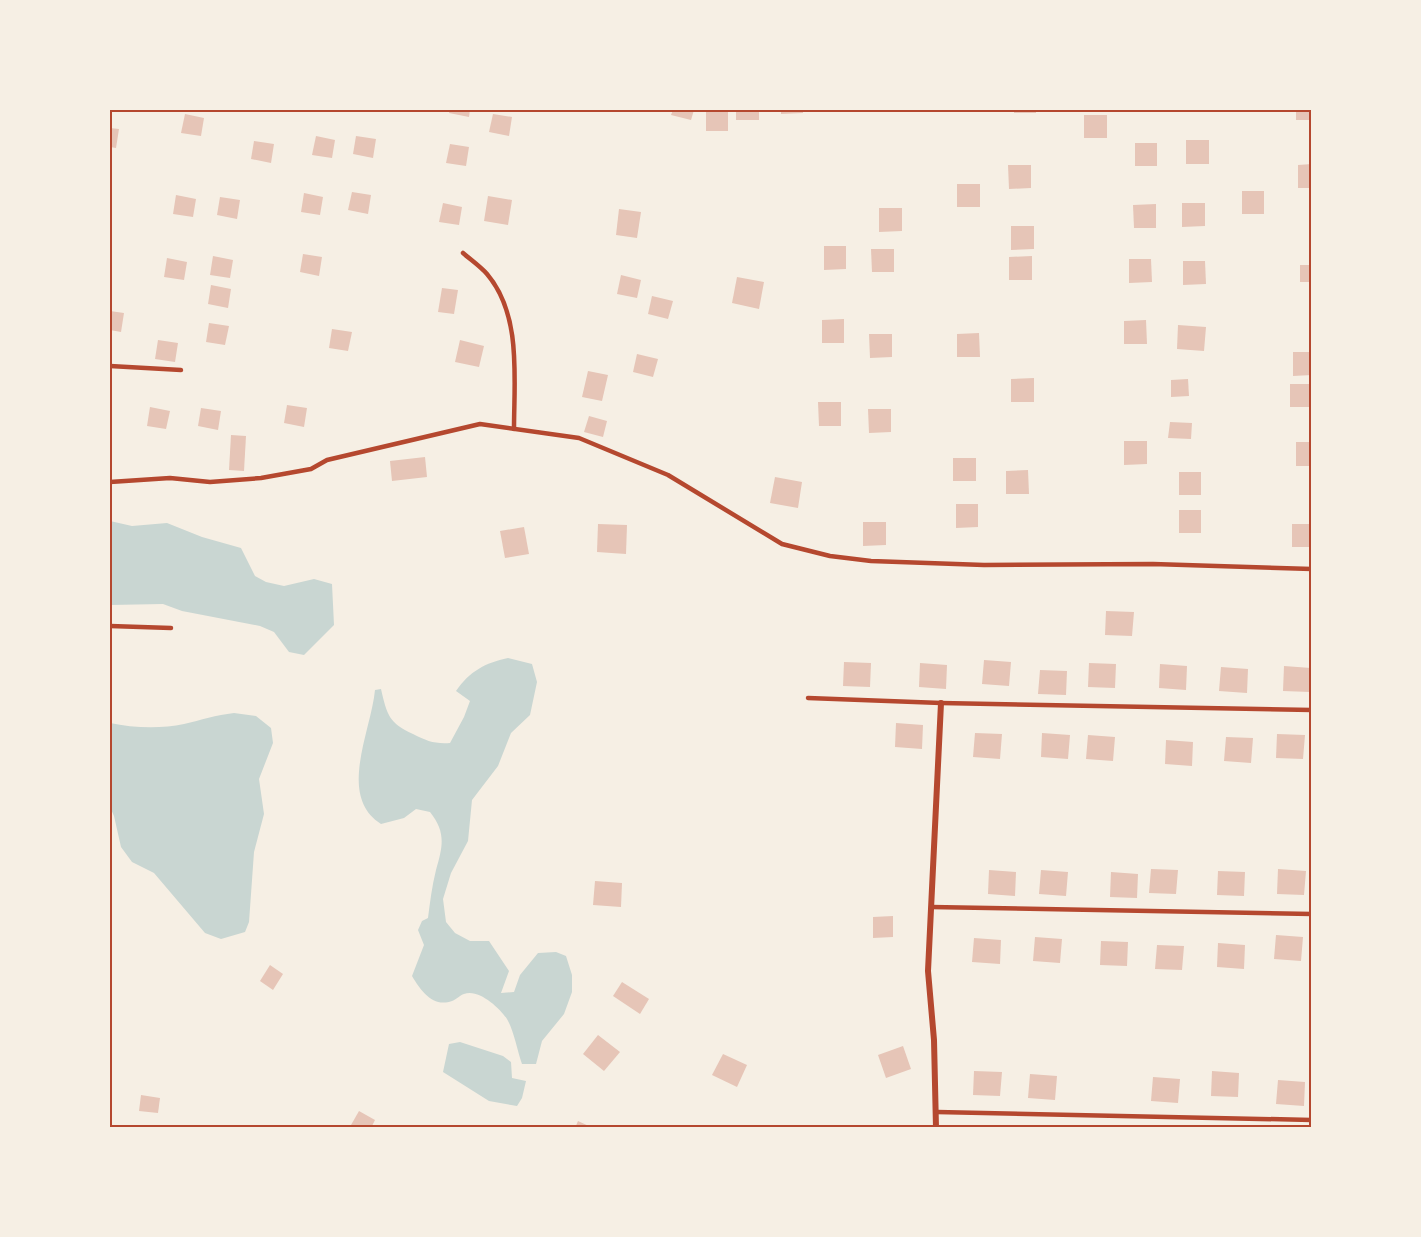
<svg xmlns="http://www.w3.org/2000/svg" width="1421" height="1237" font-family="'IBM Plex Serif',serif">
  <style>
    .water { fill: #c9d6d2 }
    .building { fill: #e6c5b7 }
    .lines { fill: none; stroke-linecap: round; stroke-linejoin: round }
    .service { stroke: #b5482f; stroke-width: 4.5 }
    .minor { stroke: #b5482f; stroke-width: 6 }
    .neatline { fill: none; stroke: #b5482f; stroke-width: 2 }
  </style>
  <rect width="100%" height="100%" fill="#f6efe4"/>
  <g class="water">
    <polygon points="110,521 132,526 167,523 202,537 241,548 255,576 266,582 284,586 314,579 332,584 334,625 304,655 289,652 274,632 260,626 182,611 163,604 110,605"/>
    <path d="M508,658L532,664L537,682L530,715L511,733L498,766L472,800L468,841L451,873L443,899L446,922L455,933L470,941H489L509,971L501,993L514,992L520,975L538,953L556,952L566,956L572,975V992L564,1014L542,1041L536,1064H522C517,1050 514,1031 507,1019C500,1008 478,988 464,994C460,995 457,999 452,1001C433,1008 421,991 412,976L424,945L418,930L422,921L428,918C430,902 432,886 436,870C443,846 446,832 430,812L416,809L404,818L381,824C337,796 371,732 375,690L381,689C387,715 389,723 413,734C427,741 434,744 450,743L464,717L470,701L456,691C470,671 485,663 508,658Z"/>
    <path d="M234,713L256,716L271,728L273,743L259,779L264,814L254,852L249,922L245,932L221,939L205,933L154,873L132,862L121,847L114,816L110,807V723C133,728 161,729 184,724C201,720 216,715 234,713Z"/>
    <polygon points="460,1042 503,1056 511,1062 512,1078 526,1081 522,1098 517,1106 489,1101 443,1072 449,1044"/>
  </g>
  <g class="building">
    <polygon points="450,110 470,110 469,117 449,113"/>
    <polygon points="673,110 694,110 691,120 671,115"/>
    <rect x="706" y="110" width="22" height="21"/>
    <rect x="736" y="110" width="23" height="10"/>
    <polygon points="781,110 803,110 803,113 781,114"/>
    <rect x="1014" y="110" width="22" height="3"/>
    <rect x="1296" y="110" width="16" height="10"/>
    <polygon points="185,114 204,118 201,136 181,133"/>
    <polygon points="493,114 512,117 509,136 489,132"/>
    <rect x="1084" y="115" width="23" height="23"/>
    <polygon points="110,128 119,129 116,148 110,147"/>
    <polygon points="316,136 335,140 332,158 312,155"/>
    <polygon points="356,136 376,139 373,158 353,154"/>
    <rect x="1186" y="140" width="23" height="24"/>
    <polygon points="254,141 274,144 271,163 251,159"/>
    <rect x="1135" y="143" width="22" height="23"/>
    <polygon points="450,144 469,147 466,166 446,163"/>
    <polygon points="1312,164 1312,188 1298,188 1298,165"/>
    <polygon points="1008,165 1031,165 1031,188 1009,189"/>
    <rect x="957" y="184" width="23" height="23"/>
    <rect x="1242" y="191" width="22" height="23"/>
    <polygon points="352,192 371,195 368,214 348,210"/>
    <polygon points="304,193 323,197 320,215 301,212"/>
    <polygon points="176,195 196,199 193,217 173,214"/>
    <polygon points="488,196 512,200 508,225 484,221"/>
    <polygon points="220,197 240,200 237,219 217,215"/>
    <polygon points="443,203 462,207 459,225 439,222"/>
    <polygon points="1182,203 1205,203 1205,226 1182,227"/>
    <polygon points="1156,204 1156,228 1134,228 1133,205"/>
    <polygon points="879,208 902,208 902,231 879,232"/>
    <polygon points="619,209 641,212 637,238 616,235"/>
    <polygon points="1011,226 1034,226 1034,249 1011,250"/>
    <polygon points="824,246 846,246 846,269 824,270"/>
    <polygon points="871,249 894,249 894,272 872,272"/>
    <polygon points="303,254 322,257 319,276 300,272"/>
    <polygon points="213,256 233,260 230,278 210,275"/>
    <polygon points="1032,256 1032,280 1009,280 1009,257"/>
    <polygon points="167,258 187,262 184,280 164,277"/>
    <polygon points="1129,259 1151,259 1152,282 1129,283"/>
    <polygon points="1183,261 1205,261 1206,284 1183,285"/>
    <rect x="1300" y="265" width="12" height="17"/>
    <polygon points="621,275 641,280 637,298 617,294"/>
    <polygon points="737,277 764,282 759,309 732,303"/>
    <polygon points="211,285 231,289 228,308 208,304"/>
    <polygon points="442,288 458,290 454,314 438,312"/>
    <polygon points="652,296 673,301 668,319 648,314"/>
    <polygon points="110,311 124,313 121,332 110,330"/>
    <polygon points="844,319 844,343 822,343 822,320"/>
    <polygon points="1146,320 1147,344 1124,344 1124,321"/>
    <polygon points="209,323 229,326 225,345 206,342"/>
    <polygon points="1178,325 1206,327 1204,351 1177,349"/>
    <polygon points="332,329 352,332 348,351 329,348"/>
    <polygon points="979,333 980,357 957,357 957,334"/>
    <polygon points="869,334 892,334 892,357 870,358"/>
    <polygon points="158,340 178,343 175,362 155,359"/>
    <polygon points="460,340 484,346 479,367 455,362"/>
    <polygon points="1293,352 1312,352 1312,375 1293,376"/>
    <polygon points="637,354 658,359 653,377 633,372"/>
    <polygon points="588,371 608,375 602,401 582,397"/>
    <polygon points="1034,378 1034,402 1011,402 1011,379"/>
    <polygon points="1188,379 1189,396 1171,397 1171,380"/>
    <rect x="1290" y="384" width="22" height="23"/>
    <polygon points="818,402 841,402 841,426 819,426"/>
    <polygon points="287,405 307,408 304,427 284,423"/>
    <polygon points="150,407 170,411 166,429 147,426"/>
    <polygon points="201,408 221,411 218,430 198,426"/>
    <polygon points="868,409 891,409 891,432 869,433"/>
    <polygon points="589,416 607,421 603,437 584,432"/>
    <polygon points="1170,422 1192,423 1191,439 1168,438"/>
    <polygon points="231,435 246,436 244,471 229,470"/>
    <polygon points="1124,441 1147,441 1147,464 1124,465"/>
    <rect x="1296" y="442" width="16" height="24"/>
    <polygon points="425,457 427,477 392,481 390,461"/>
    <rect x="953" y="458" width="23" height="23"/>
    <polygon points="1028,470 1029,494 1006,494 1006,471"/>
    <rect x="1179" y="472" width="22" height="23"/>
    <polygon points="775,477 802,482 798,508 770,503"/>
    <polygon points="956,504 978,504 978,527 956,528"/>
    <rect x="1179" y="510" width="22" height="23"/>
    <polygon points="863,522 886,522 886,545 863,546"/>
    <polygon points="598,524 627,525 626,554 597,552"/>
    <rect x="1292" y="524" width="20" height="23"/>
    <polygon points="524,527 529,554 505,558 500,531"/>
    <polygon points="1106,611 1134,612 1132,636 1105,635"/>
    <polygon points="984,660 1011,662 1009,686 982,684"/>
    <polygon points="844,662 871,663 870,687 843,686"/>
    <polygon points="920,663 947,665 946,689 919,687"/>
    <polygon points="1089,663 1116,664 1115,688 1088,687"/>
    <polygon points="1160,664 1187,666 1186,690 1159,688"/>
    <polygon points="1284,666 1311,668 1310,692 1283,691"/>
    <polygon points="1221,667 1248,669 1247,693 1219,691"/>
    <polygon points="1040,670 1067,671 1066,695 1038,694"/>
    <polygon points="896,723 923,725 922,749 895,747"/>
    <polygon points="975,733 1002,734 1000,759 973,757"/>
    <polygon points="1042,733 1070,735 1068,759 1041,757"/>
    <polygon points="1277,734 1305,735 1303,759 1276,758"/>
    <polygon points="1088,735 1115,737 1113,761 1086,759"/>
    <polygon points="1226,737 1253,738 1251,763 1224,761"/>
    <polygon points="1166,740 1193,742 1192,766 1165,764"/>
    <polygon points="1151,869 1178,870 1176,894 1149,893"/>
    <polygon points="1278,869 1306,871 1304,895 1277,894"/>
    <polygon points="989,870 1016,872 1015,896 988,894"/>
    <polygon points="1041,870 1068,872 1066,896 1039,894"/>
    <polygon points="1218,871 1245,872 1244,896 1217,895"/>
    <polygon points="1111,872 1138,874 1137,898 1110,897"/>
    <polygon points="595,881 622,883 621,907 593,905"/>
    <polygon points="893,916 893,937 873,938 873,917"/>
    <polygon points="1276,935 1303,937 1301,961 1274,959"/>
    <polygon points="1035,937 1062,939 1060,963 1033,961"/>
    <polygon points="974,938 1001,940 1000,964 972,962"/>
    <polygon points="1101,941 1128,942 1127,966 1100,965"/>
    <polygon points="1218,943 1245,945 1244,969 1217,967"/>
    <polygon points="1157,945 1184,946 1182,970 1155,969"/>
    <polygon points="270,965 283,974 273,990 260,981"/>
    <polygon points="622,982 649,999 640,1014 613,996"/>
    <polygon points="598,1035 620,1052 604,1071 583,1054"/>
    <polygon points="903,1046 911,1069 886,1078 878,1055"/>
    <polygon points="723,1054 747,1065 737,1087 712,1075"/>
    <polygon points="974,1071 1002,1072 1000,1096 973,1095"/>
    <polygon points="1212,1071 1239,1073 1238,1097 1211,1096"/>
    <polygon points="1030,1074 1057,1076 1055,1100 1028,1098"/>
    <polygon points="1153,1077 1180,1079 1178,1103 1151,1101"/>
    <polygon points="1278,1080 1305,1082 1304,1106 1276,1104"/>
    <polygon points="141,1095 160,1098 158,1113 139,1111"/>
    <polygon points="359,1111 375,1120 371,1128 351,1125"/>
    <polygon points="578,1121 593,1128 575,1128"/>
  </g>
  <g class="lines">
    <g class="service">
      <path d="M463,253C471,260 480,266 487,274C522,315 514,379 514,429"/>
      <polyline points="110,366 181,370"/>
      <polyline points="110,482 170,478 210,482 261,478 311,469 327,460 480,424 579,438 668,475 782,544 830,556 871,561 984,565 1153,564 1312,569"/>
      <polyline points="110,626 171,628"/>
      <polyline points="808,698 941,703 1312,710"/>
      <polyline points="931,907 1312,914"/>
      <polyline points="937,1112 1312,1120"/>
    </g>
    <polyline class="minor" points="936,1128 934,1040 928,971 941,703"/>
  </g>
  <rect width="1421" height="1237" fill="none" stroke="#f6efe4" stroke-width="222"/>
  <rect x="111" y="111" width="1199" height="1015" class="neatline"/>
</svg>
